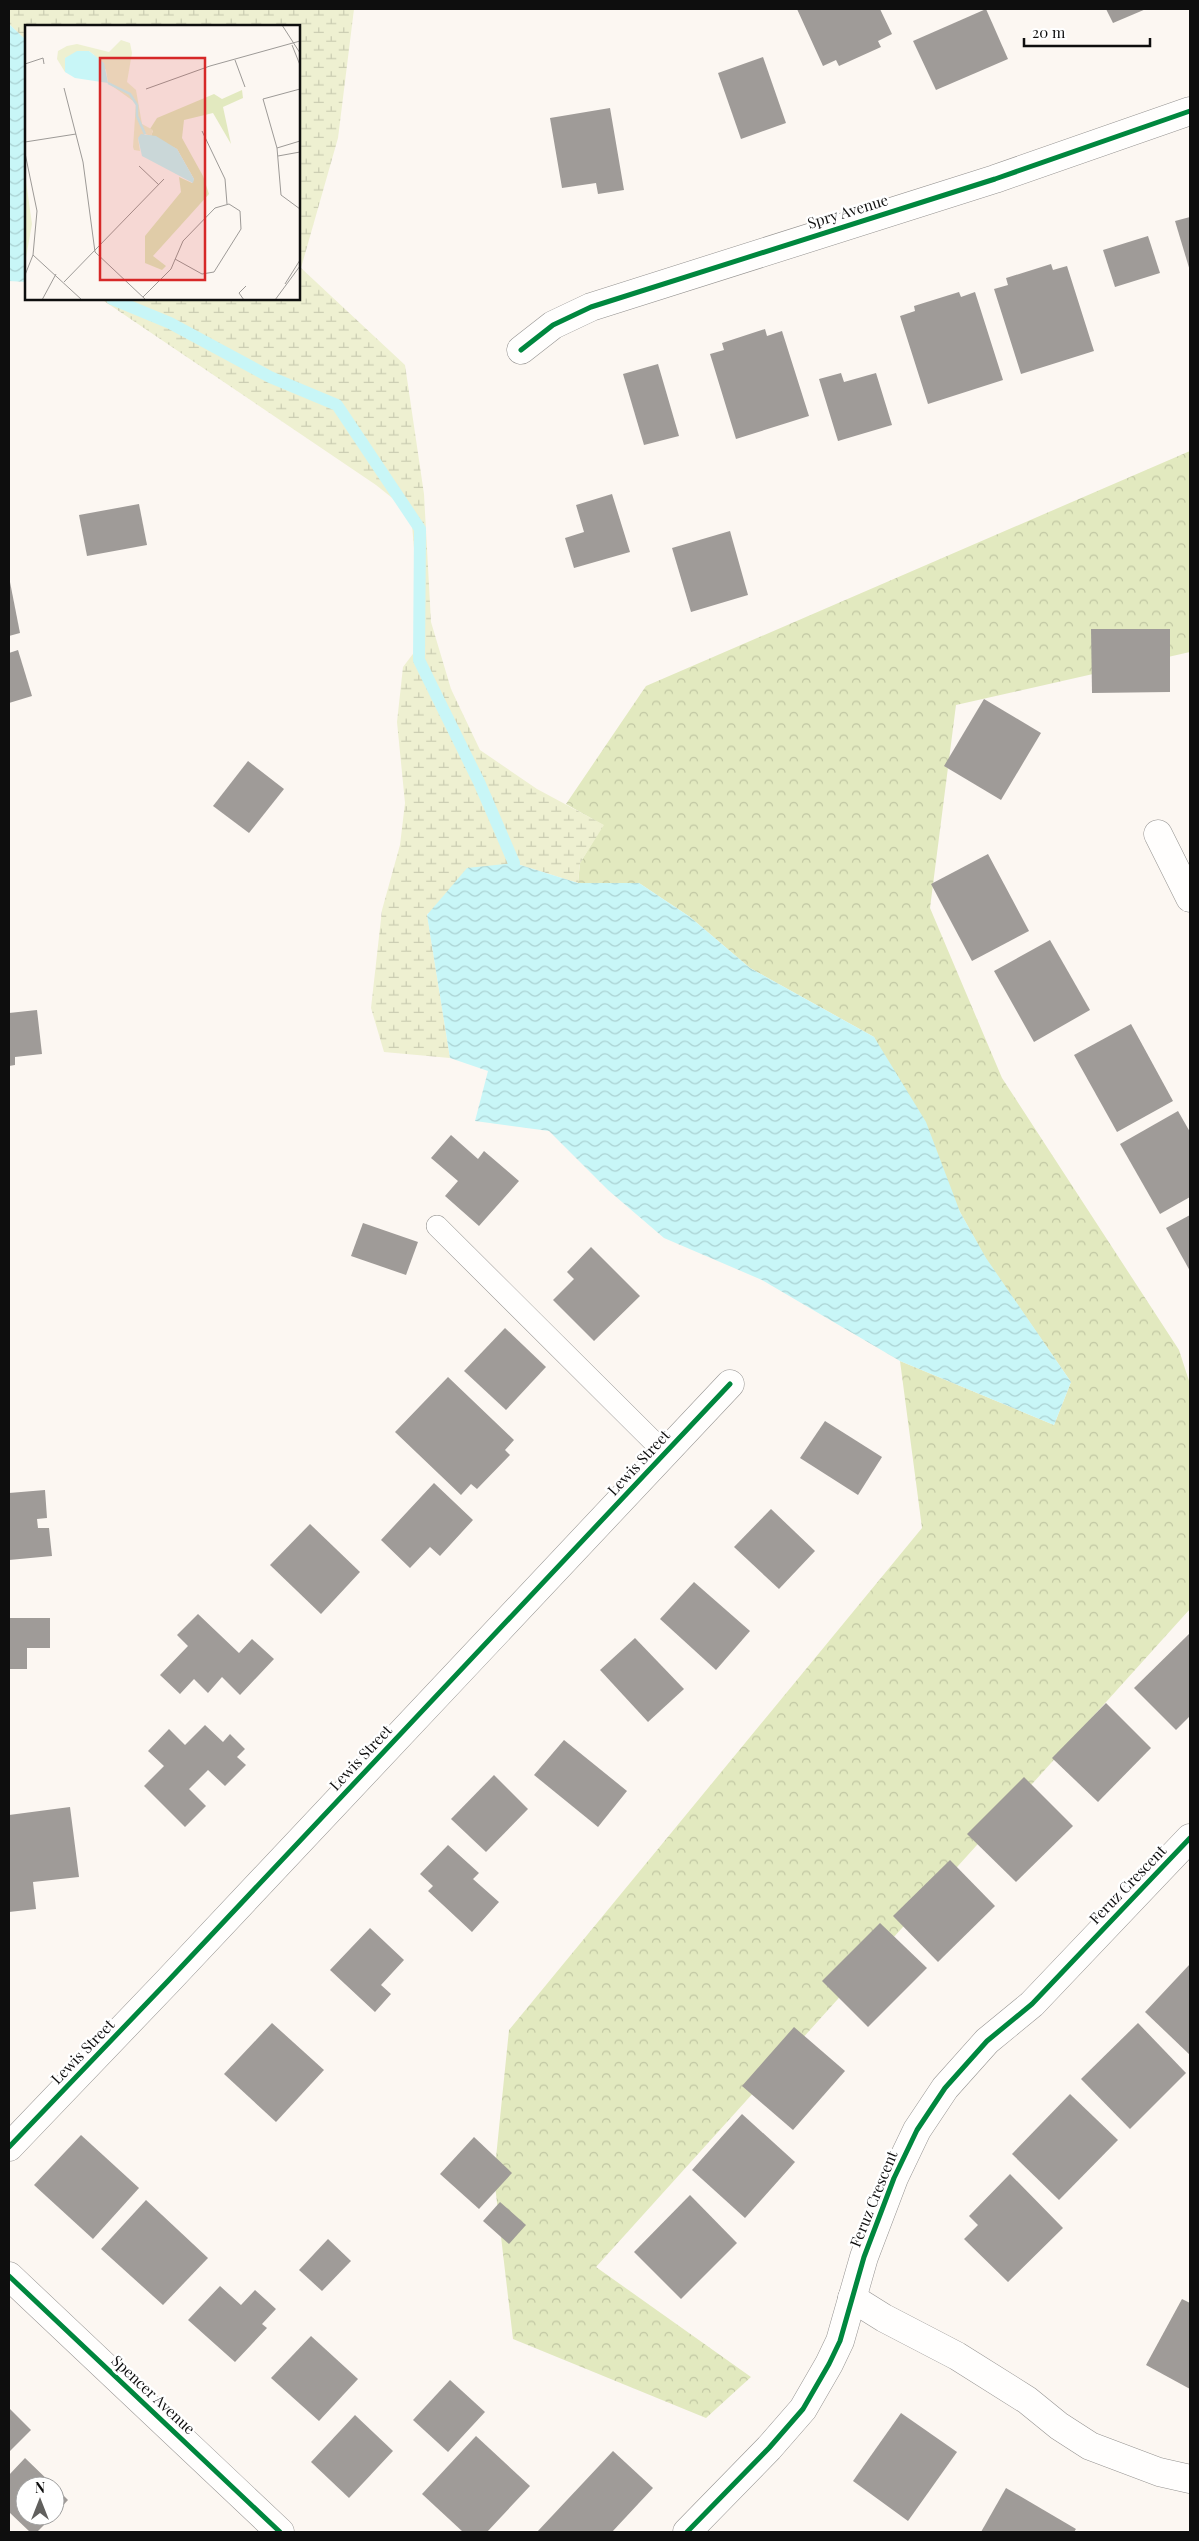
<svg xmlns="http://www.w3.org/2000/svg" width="1199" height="2541" font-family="'Playfair Display',serif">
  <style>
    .forest { fill: url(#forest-crowns) }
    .wetland { fill: url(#wetland-marsh) }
    .water { fill: url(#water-waves) }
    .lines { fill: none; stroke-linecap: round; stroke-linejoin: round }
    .stream { stroke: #c8f6f7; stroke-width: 12 }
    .building { fill: #9f9b98 }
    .service-casing { stroke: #959391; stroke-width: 22 }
    .minor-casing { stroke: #959391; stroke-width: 29 }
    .service { stroke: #fffefd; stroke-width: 21 }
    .minor { stroke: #fffefd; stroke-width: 28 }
    .cycleway-casing { stroke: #fff; stroke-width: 8 }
    .cycleway { stroke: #00873e; stroke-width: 5 }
    .labels { text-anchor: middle; stroke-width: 5; stroke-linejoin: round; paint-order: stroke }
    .street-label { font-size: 15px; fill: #0e0e0e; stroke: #fff }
    .inset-river { fill: none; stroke: #c8f6f7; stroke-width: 2.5 }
    .inset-road { fill: none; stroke: #9d9a97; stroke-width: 1 }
    .view { fill: #d62828; fill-opacity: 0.15; stroke: #d62828; stroke-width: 2.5 }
    .inset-edge { fill: none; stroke: #0e0e0e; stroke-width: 2.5 }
  </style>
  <defs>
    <pattern id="forest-crowns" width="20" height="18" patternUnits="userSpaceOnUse" patternTransform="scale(1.25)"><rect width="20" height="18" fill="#e2e9bf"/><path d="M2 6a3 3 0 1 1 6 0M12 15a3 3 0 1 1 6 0" fill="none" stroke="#c1c7a3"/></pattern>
    <pattern id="wetland-marsh" width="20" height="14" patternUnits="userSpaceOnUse" patternTransform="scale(1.25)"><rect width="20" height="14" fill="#eef0d1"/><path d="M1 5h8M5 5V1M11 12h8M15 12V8" fill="none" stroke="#cbcdb2"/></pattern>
    <pattern id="water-waves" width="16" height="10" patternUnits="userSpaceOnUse" patternTransform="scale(1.25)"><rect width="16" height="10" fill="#c8f6f7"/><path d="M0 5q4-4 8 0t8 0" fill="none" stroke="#abd2d3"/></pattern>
  </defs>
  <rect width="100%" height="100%" fill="#fcf7f2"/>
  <polygon class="forest" points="1190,451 1190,652 956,705 930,908 1002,1078 1179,1350 1190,1384 1190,1609 596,2267 751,2377 706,2418 513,2339 494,2177 509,2030 922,1528 900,1361 1054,1425 1071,1382 986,1259 960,1212 874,1037 750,968 690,917 639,883 578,883 580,863 603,825 566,804 646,686"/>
  <polygon class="wetland" points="9,9 354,9 338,138 301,268 405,365 424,494 431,622 451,689 480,750 537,789 604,825 580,863 578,883 514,863 427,914 450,1058 384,1052 371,1008 382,910 400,845 405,803 397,722 403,667 422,642 411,513 376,485 101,299 299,299 299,26 26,26 26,40 9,24"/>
  <g class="water">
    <polygon points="9,24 26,40 26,282 9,281"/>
    <polygon points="514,863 578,883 639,883 690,917 750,968 874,1037 926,1122 960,1212 986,1258 1071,1382 1054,1425 900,1361 762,1280 664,1238 608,1190 549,1131 475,1121 488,1071 450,1058 427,915 467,868"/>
  </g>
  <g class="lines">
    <polyline class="stream" points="112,299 170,323 270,377 337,405 420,529 419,660 479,782 514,863"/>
  </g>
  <g class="building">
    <polygon points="797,9 880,9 892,34 878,41 881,47 839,66 836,60 823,66"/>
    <polygon points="986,9 1008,59 936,90 913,41"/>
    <polygon points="1106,9 1146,9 1113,23"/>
    <polygon points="763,57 786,123 741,139 718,73"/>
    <polygon points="610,108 624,190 598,194 596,183 562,188 550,118"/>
    <polygon points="1190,217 1190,271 1175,221"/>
    <polygon points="1148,236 1160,273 1115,287 1103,250"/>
    <polygon points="1051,264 1053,270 1067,266 1094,351 1021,374 994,289 1008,285 1006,278"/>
    <polygon points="959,292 961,297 975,292 1003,380 928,404 900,316 915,311 914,306"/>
    <polygon points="765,329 767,336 782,331 809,416 736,439 710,354 724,350 722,343"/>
    <polygon points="658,364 679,436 644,445 623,374"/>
    <polygon points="841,373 844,382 876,373 892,425 838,441 819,379"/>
    <polygon points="612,494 630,552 574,568 565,538 584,532 576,505"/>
    <polygon points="139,504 147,545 87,556 79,515"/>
    <polygon points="730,531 748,595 691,612 672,548"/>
    <polygon points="9,577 20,633 9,636"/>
    <polygon points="1091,629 1170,629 1170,692 1092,693"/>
    <polygon points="18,650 32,696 9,703 9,653"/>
    <polygon points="984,699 1041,733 1001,800 944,766"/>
    <polygon points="248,761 284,789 249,833 213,806"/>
    <polygon points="988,854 1029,931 972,961 931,884"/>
    <polygon points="1050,940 1090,1010 1034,1042 994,971"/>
    <polygon points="37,1010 42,1054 15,1057 15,1065 9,1066 9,1013"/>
    <polygon points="1131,1024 1173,1101 1117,1132 1074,1055"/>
    <polygon points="1178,1111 1190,1132 1190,1197 1160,1214 1120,1144"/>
    <polygon points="451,1135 478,1159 484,1151 519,1181 479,1226 445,1196 458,1181 431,1158"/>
    <polygon points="1190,1215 1190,1271 1166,1228"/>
    <polygon points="363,1223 418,1242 406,1275 351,1256"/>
    <polygon points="591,1247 640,1296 594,1341 553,1300 574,1279 567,1272"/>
    <polygon points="505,1328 546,1367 506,1410 464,1371"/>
    <polygon points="448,1377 514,1440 505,1450 510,1455 477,1489 471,1484 461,1495 395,1432"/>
    <polygon points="825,1421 882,1457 858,1495 800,1458"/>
    <polygon points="434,1483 473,1520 440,1556 430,1547 410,1568 381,1540"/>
    <polygon points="45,1490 47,1518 37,1519 38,1528 49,1528 52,1556 9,1560 9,1493"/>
    <polygon points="771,1509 815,1551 779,1589 734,1547"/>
    <polygon points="310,1524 360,1572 321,1614 270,1565"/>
    <polygon points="694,1582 750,1631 716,1670 660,1619"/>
    <polygon points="198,1614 239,1653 252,1639 274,1659 240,1695 222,1677 208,1693 194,1679 180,1694 160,1675 188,1646 177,1635"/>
    <polygon points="9,1618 50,1618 50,1648 27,1648 27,1669 9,1669"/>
    <polygon points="1190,1633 1190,1716 1176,1730 1134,1688"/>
    <polygon points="635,1638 684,1689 648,1722 600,1670"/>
    <polygon points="1106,1703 1151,1748 1098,1802 1052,1758"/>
    <polygon points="205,1725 223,1742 230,1734 245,1749 237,1757 246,1765 225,1786 208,1770 189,1789 206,1806 185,1827 144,1786 164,1766 148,1751 169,1729 185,1745"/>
    <polygon points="564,1740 627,1791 598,1827 534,1775"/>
    <polygon points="494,1775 528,1809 486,1852 451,1819"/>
    <polygon points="1024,1777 1073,1826 1016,1882 967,1834"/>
    <polygon points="70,1807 79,1877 33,1882 36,1909 9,1912 9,1815"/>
    <polygon points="448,1845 479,1873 473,1879 499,1902 472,1932 428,1891 433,1886 420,1874"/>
    <polygon points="950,1860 995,1906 938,1962 893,1916"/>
    <polygon points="880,1923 927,1968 868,2027 822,1981"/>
    <polygon points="370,1928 404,1960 381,1985 391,1994 375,2012 330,1970"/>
    <polygon points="1190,1964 1190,2055 1145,2012"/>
    <polygon points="272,2023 324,2070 276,2122 224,2074"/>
    <polygon points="1138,2023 1186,2073 1130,2129 1081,2079"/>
    <polygon points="794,2027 845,2071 793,2130 742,2086"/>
    <polygon points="1070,2094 1118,2140 1059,2200 1012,2154"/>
    <polygon points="742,2114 795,2162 745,2218 692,2170"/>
    <polygon points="81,2135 139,2188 93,2239 34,2185"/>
    <polygon points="474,2137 512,2173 479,2209 440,2174"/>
    <polygon points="1010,2174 1063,2228 1008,2282 964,2239 978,2225 969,2216"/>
    <polygon points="690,2195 737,2243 681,2299 634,2252"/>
    <polygon points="146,2200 208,2258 163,2305 101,2249"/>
    <polygon points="500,2202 526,2225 509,2244 483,2221"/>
    <polygon points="328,2239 351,2261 322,2291 299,2270"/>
    <polygon points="220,2286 241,2305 255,2290 276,2309 262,2324 267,2328 235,2362 188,2320"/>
    <polygon points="1182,2299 1190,2303 1190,2389 1146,2365"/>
    <polygon points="311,2336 358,2379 319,2421 271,2378"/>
    <polygon points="450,2380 485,2412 448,2452 413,2420"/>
    <polygon points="9,2408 31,2430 9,2452"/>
    <polygon points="901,2413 957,2452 908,2521 853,2481"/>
    <polygon points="355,2415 393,2451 349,2498 311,2462"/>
    <polygon points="476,2436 530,2486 487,2532 463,2532 422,2494"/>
    <polygon points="613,2451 653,2488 612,2532 537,2532"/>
    <polygon points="25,2458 54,2486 25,2486 25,2516 53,2516 37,2532 30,2532 9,2512 9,2475"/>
    <polygon points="55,2487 68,2500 55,2514"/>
    <polygon points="1006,2488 1076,2529 1074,2532 981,2532"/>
  </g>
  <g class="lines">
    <defs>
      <polyline id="service" points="437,1226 666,1454"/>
      <g id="minor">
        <polyline points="521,350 553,325 591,307 995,179 1190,111"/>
        <polyline points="1158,834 1190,898"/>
        <polyline points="9,2147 168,1981 730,1384"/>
        <polyline points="9,2276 280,2532"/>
        <polyline points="852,2298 884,2318 957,2356 1027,2400 1059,2426 1090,2446 1159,2472 1190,2479"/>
        <polyline points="687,2532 769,2448 803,2409 829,2364 840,2341 864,2257 894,2178 917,2130 945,2088 987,2041 1032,2004 1190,1838"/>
      </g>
    </defs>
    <use href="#service" class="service-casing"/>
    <use href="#minor" class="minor-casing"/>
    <use href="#service" class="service"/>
    <use href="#minor" class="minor"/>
    <defs>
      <g id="cycleway">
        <polyline points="521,350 553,325 591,307 995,179 1190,111"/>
        <polyline points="9,2147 168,1981 730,1384"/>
        <polyline points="9,2276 280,2532"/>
        <polyline points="687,2532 769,2448 803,2409 829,2364 840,2341 864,2257 894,2178 917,2130 945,2088 987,2041 1032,2004 1190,1838"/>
      </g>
    </defs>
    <use href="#cycleway" class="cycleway-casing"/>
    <use href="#cycleway" class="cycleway"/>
  </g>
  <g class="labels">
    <g class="street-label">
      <text transform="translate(848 212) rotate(-17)" y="5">Spry Avenue</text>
      <text transform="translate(639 1463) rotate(-47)" y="5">Lewis Street</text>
      <text transform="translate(361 1758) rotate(-47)" y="5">Lewis Street</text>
      <text transform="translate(1128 1885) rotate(-46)" y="5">Feruz Crescent</text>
      <text transform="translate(83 2052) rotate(-46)" y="5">Lewis Street</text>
      <text transform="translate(874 2199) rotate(-68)" y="5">Feruz Crescent</text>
      <text transform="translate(153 2395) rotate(43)" y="5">Spencer Avenue</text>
    </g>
  </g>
  <g transform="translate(25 25)">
    <rect width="275" height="275" fill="#fcf7f2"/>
    <path d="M217,65L218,73L198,82L206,119L188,88L159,95L157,113L178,151L184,169L128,231L141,241L137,245L120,238V211L156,167L154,152L167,158L169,154L152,124L126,111L128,106L125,104L132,93L189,69L197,74Z" fill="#e2e9bf"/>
    <path d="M96,15L105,18L107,28L102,57L111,65L117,99L128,105L126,111L120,109L113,113L115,126L109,125L108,122L111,78L83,58L81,45L68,29L64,26L40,33V47L32,34L33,26L42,21L52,19L84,27Z" fill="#eef0d1"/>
    <path d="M0,149L7,199L0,238Z" fill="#eef0d1"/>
    <path d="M52,26H64L79,38L83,58L50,53L40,47V33ZM116,109L131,111L152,124L169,154L168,158L117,131L113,113Z" fill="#c8f6f7"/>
    <path class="inset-river" d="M83,58L105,69L112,80V91L120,109"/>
    <path class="inset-road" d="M257,0L275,28M267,20L275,40M210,35L220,62M0,39L18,33L19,39M39,63L58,137L70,227L121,275M121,64L185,41L275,16M275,64L238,74L252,123L256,170L275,184M177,106L200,154L202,179M0,117L51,109M252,123L275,116M0,128L12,186L8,230L0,250M253,131L275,127M114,141L134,160M8,230L57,275M39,257L139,154M260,259L275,235M118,272L146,244L158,216L190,183L204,179L215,186L216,204L189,247L177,249L150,234M17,275L31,249M219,275L214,268L221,261M250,275L275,241"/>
    <path class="view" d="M75,33H180V255H75Z"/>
    <rect width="275" height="275" class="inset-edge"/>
  </g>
  <rect width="1199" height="2541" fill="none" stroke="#0e0e0e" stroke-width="20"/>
  <g transform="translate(40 2501)"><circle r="24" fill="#ffffff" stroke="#9f9f9f"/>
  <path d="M0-4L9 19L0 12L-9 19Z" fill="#61605e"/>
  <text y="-8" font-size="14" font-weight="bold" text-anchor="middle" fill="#0e0e0e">N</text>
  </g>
  <path d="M1024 38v8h126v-8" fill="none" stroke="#0e0e0e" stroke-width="2.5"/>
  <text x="1032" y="38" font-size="15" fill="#0e0e0e" stroke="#ffffff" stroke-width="4" paint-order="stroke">20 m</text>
</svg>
